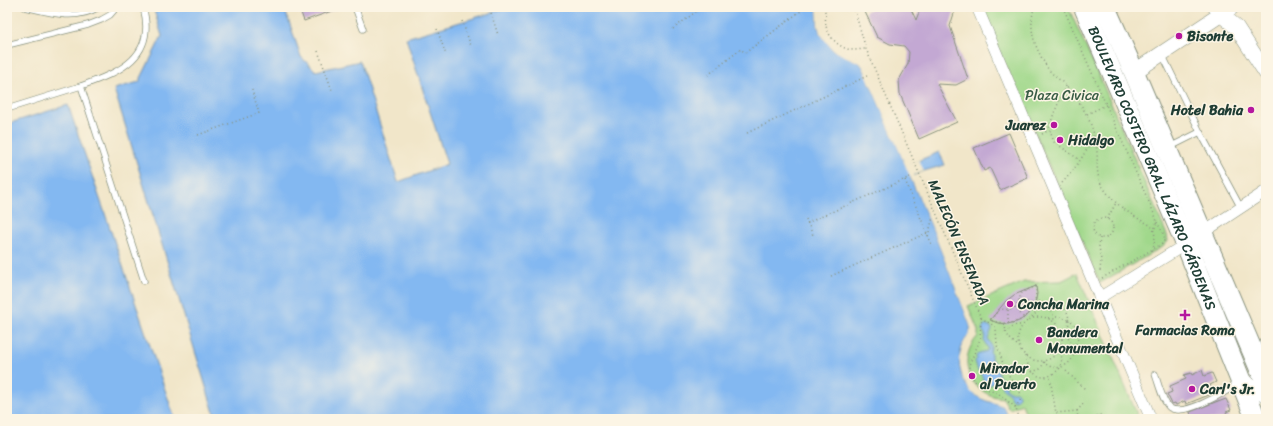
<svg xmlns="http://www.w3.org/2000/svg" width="1273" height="426" font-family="Sriracha,sans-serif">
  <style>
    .green { fill: #a0d88b; stroke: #608a60 }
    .water { fill: #83b8f1; stroke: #517a92 }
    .pier { fill: #f1e6c9 }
    .building { fill: #c3a8d3 }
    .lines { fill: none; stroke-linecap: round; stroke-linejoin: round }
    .lane-casing { stroke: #88927e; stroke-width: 7 }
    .street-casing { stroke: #88927e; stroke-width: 12 }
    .secondary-casing { stroke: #88927e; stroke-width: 16 }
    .highway-casing { stroke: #88927e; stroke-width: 22 }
    .path { stroke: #88927e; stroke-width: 1.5; stroke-dasharray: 1 3; stroke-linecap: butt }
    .lane { stroke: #fff; stroke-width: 5.5 }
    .street { stroke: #fff; stroke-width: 11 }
    .secondary { stroke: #fff; stroke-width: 15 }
    .highway { stroke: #fff; stroke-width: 20 }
    .poi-dot { fill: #b5179e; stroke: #fcf5e5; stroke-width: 1.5 }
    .labels { text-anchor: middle; stroke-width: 3; stroke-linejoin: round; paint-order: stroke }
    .poi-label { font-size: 14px; font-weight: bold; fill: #1f3d34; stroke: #fcf5e5; text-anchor: start }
    .park-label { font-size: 14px; fill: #395c45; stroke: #fcf5e5 }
    .street-label { font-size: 14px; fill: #1f3d34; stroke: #fcf5e5 }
  </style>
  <rect width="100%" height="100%" fill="#fcf5e5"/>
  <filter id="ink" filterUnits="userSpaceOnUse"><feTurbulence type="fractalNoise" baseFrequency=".025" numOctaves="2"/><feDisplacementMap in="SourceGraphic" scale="8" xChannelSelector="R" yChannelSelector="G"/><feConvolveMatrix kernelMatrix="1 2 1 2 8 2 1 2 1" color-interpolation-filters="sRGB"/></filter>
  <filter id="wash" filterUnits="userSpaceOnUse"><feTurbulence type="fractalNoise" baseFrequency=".012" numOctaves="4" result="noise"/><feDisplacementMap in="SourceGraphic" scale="16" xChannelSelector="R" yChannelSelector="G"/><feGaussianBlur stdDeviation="0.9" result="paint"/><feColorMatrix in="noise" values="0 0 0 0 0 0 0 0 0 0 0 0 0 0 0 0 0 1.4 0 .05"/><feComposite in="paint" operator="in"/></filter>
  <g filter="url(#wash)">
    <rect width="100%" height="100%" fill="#f1e6c9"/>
    <g class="green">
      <polygon points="980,7 1068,7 1101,80 1167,235 1168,241 1164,246 1100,283"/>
      <path d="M1077,273L1139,419H1028L1022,404L1009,409L1003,398C970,395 955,361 978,336V330L968,306L1024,282L1061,281Z"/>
    </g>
    <g class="water">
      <path d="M153,7H284L301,57L316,71L360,61L398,182L447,164L406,38L491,13L505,7H817L818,25L820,33L833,50L860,63L863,67L906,166L939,152L945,165L924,171L910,177L931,225L970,325C972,333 966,337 963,344C955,364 961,386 980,398C987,402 996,403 1003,406L1010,419H204L215,416L114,89L139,82L162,36Z"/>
      <polygon points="68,105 175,419 7,419 7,124"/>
      <path d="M986,325L990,326L992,329L988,339C990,344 993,346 990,352L991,355V359L996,364L999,377L1004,380L1007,390L1012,392H1016L1019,394V397L1016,400L1011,399L1010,395L1002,388L1001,383L999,382L988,385L986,383H984L982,376L978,371L975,361L977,359L976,356L979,353L987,351L988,348L984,341L985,334L982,330L983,327Z"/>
    </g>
    <polygon class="pier" points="817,7 818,7 820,24 822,32 829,42 835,48 843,54 861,62 863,64 907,163 909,164 919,160 924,171 914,175 914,177 913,178 933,225 972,324 973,329 965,344 961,359 965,378 973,390 981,396 1005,404 1009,410 1012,419 1010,419 1003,406 980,398 971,392 963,379 959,359 963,344 971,329 970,325 931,225 863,67 860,63 842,55 833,50 827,43 820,33 818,25"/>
    <g id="blocks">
      <g class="building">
        <polygon points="299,7 340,7 340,8 304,21"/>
        <polygon points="874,7 910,7 916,20 921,7 956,7 950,26 968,79 956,85 937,84 957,122 919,139 900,94 899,80 908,64 909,52 904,46 890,44 877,37 865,12"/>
        <polygon points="1009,133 1028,178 1000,190 990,168 984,171 974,148"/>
        <polygon points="1036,286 1037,294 1035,304 1028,315 1019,321 1008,324 998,323 990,320 1006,301 1014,295"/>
        <polygon points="1202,370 1204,376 1212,373 1216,382 1210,385 1214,393 1186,404 1185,401 1176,405 1175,403 1172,404 1167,394 1172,392 1170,386 1186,379 1184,375 1191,373 1192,375"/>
        <polygon points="1226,399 1231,410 1226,412 1229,419 1192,419 1190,412 1218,401 1218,402"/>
      </g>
    </g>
  </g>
  <g filter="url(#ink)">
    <use href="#blocks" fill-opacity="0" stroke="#88927e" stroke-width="1"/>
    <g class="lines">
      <defs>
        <g id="lane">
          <path d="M25,7C50,13 76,21 99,7"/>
          <path d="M143,7C157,57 120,72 81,86L144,281"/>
          <polyline points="355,7 363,29"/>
          <polyline points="7,45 88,25 101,20 110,15 117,7"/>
          <polyline points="1162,54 1200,132"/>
          <polyline points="7,109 81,86"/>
          <polyline points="1170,147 1200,132 1241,208"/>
          <path d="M1155,374C1158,382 1163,403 1170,408C1185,417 1225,392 1239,384"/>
        </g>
        <g id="street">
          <polyline points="977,7 1151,419"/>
          <polyline points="1213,7 1221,14"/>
          <polyline points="1099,298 1186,244 1266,191"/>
        </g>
        <g id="secondary">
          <polyline points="1221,14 1237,28 1266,73"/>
          <polyline points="1134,72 1232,7"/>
          <path d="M1240,377C1247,384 1256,395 1266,393"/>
        </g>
        <g id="highway">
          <path id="s1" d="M1084,7L1186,244L1256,419"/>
          <polyline points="1105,7 1134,72 1266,383"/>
        </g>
      </defs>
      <use href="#lane" class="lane-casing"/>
      <use href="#street" class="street-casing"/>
      <use href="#secondary" class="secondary-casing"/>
      <use href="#highway" class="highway-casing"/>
      <g class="path">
        <path d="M824,7C826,13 825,20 826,26C829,38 840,49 853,50C857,50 862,49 866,49"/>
        <polyline points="852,7 856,15 866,49 981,318 980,339 977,347 969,365 969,371 974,380 979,386 999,394 1015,407 1020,419"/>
        <path d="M1034,7C1029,29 1033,43 1044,62C1046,65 1048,70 1051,72C1054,76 1059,79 1062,82C1072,92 1080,102 1086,114C1092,125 1096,139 1097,152C1098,167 1095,177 1105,190C1116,206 1133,216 1150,225C1158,233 1154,243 1152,253"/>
        <polyline points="1063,7 1156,218 1157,222 1154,230"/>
        <polyline points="491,13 498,35"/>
        <polyline points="462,21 471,46"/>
        <polyline points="437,29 446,55"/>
        <polyline points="673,29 702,7"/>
        <polyline points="318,51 332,90"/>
        <polyline points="708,75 741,49 745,53 806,7"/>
        <polyline points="1066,86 1054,113 1049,128 1054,142 1080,160"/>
        <polyline points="1087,114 1106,105"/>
        <polyline points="747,133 867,76"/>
        <polyline points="1042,134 1049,130"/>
        <polyline points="198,135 259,113 251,87"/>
        <polyline points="905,180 932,245"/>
        <path d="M1062,183C1076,168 1086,153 1094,134"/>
        <circle cx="1103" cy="228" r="10"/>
        <polyline points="806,219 813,235"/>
        <polyline points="1107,219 1116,203"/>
        <polyline points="807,223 910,177"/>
        <polyline points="928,236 933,217"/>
        <polyline points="1100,238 1099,246 1101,260 1100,272"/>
        <polyline points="831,276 927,233"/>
        <path d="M1102,278L1162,244C1168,237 1160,229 1157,222"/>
        <path d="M1036,286C1038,316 1017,330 990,320L1000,309C1014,311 1018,306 1021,293Z"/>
        <polyline points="1019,300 1035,304"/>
        <path d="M1035,300C1046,303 1053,309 1054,321"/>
        <polyline points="1015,307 1024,318"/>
        <polyline points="1008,310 1008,324"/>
        <circle cx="1040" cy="339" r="22"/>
        <path d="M1032,317L1045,304C1048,304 1052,303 1055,303C1071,306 1073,327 1062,337"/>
        <polyline points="981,318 993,325 996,328 997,345 1003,364 1008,374 1021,394 1020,401 1015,407"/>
        <path d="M1048,318C1082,310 1090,350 1058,353"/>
        <path d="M1005,324C1005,333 1009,339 1017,345"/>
        <polyline points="1005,332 1016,325 1021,325"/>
        <path d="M1025,356C1030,376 1044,385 1060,368L1062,359L1060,350"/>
        <path d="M1043,362C1061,378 1083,356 1071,341C1069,337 1065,335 1061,333"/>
        <polyline points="1066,371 1085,389"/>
        <polyline points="1032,372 1040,369 1046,360"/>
        <polyline points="1050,378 1056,413 1077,411 1078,419"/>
        <polyline points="1077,411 1085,402"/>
        <polyline points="1094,419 1099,414 1104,419"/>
      </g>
      <use href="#lane" class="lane"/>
      <use href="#street" class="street"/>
      <use href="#secondary" class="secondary"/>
      <use href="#highway" class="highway"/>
    </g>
  </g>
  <g class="poi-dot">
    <circle cx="1179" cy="36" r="4"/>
    <circle cx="1251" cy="110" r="4"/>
    <circle cx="1054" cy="125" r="4"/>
    <circle cx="1060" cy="140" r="4"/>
    <circle cx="1010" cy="304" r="4"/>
    <path d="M1183 309h4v4h4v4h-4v4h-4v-4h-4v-4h4z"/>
    <circle cx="1039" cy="340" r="4"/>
    <circle cx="972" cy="376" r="4"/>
    <circle cx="1192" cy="389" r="4"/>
  </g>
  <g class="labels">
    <g class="poi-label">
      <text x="1187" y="41">Bisonte</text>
      <text x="1243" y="115" text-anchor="end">Hotel Bahia</text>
      <text x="1046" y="130" text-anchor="end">Juarez</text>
      <text x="1068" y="145">Hidalgo</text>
      <text x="1018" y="309">Concha Marina</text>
      <text x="1185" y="335" text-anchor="middle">Farmacias Roma</text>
      <text x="1047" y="337">Bandera<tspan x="1047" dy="16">Monumental</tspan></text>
      <text x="980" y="373">Mirador<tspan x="980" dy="16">al Puerto</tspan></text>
      <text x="1200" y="394">Carl's Jr.</text>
    </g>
    <g class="park-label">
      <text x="1062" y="100">Plaza Civica</text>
    </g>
    <g class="street-label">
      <text dy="5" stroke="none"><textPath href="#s1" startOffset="175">BOULEVARD COSTERO GRAL. LÁZARO CÁRDENAS</textPath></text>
      <text transform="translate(959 242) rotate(67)" y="5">MALECÓN ENSENADA</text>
    </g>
  </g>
  <rect width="1273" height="426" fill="none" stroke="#fcf5e5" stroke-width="24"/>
</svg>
